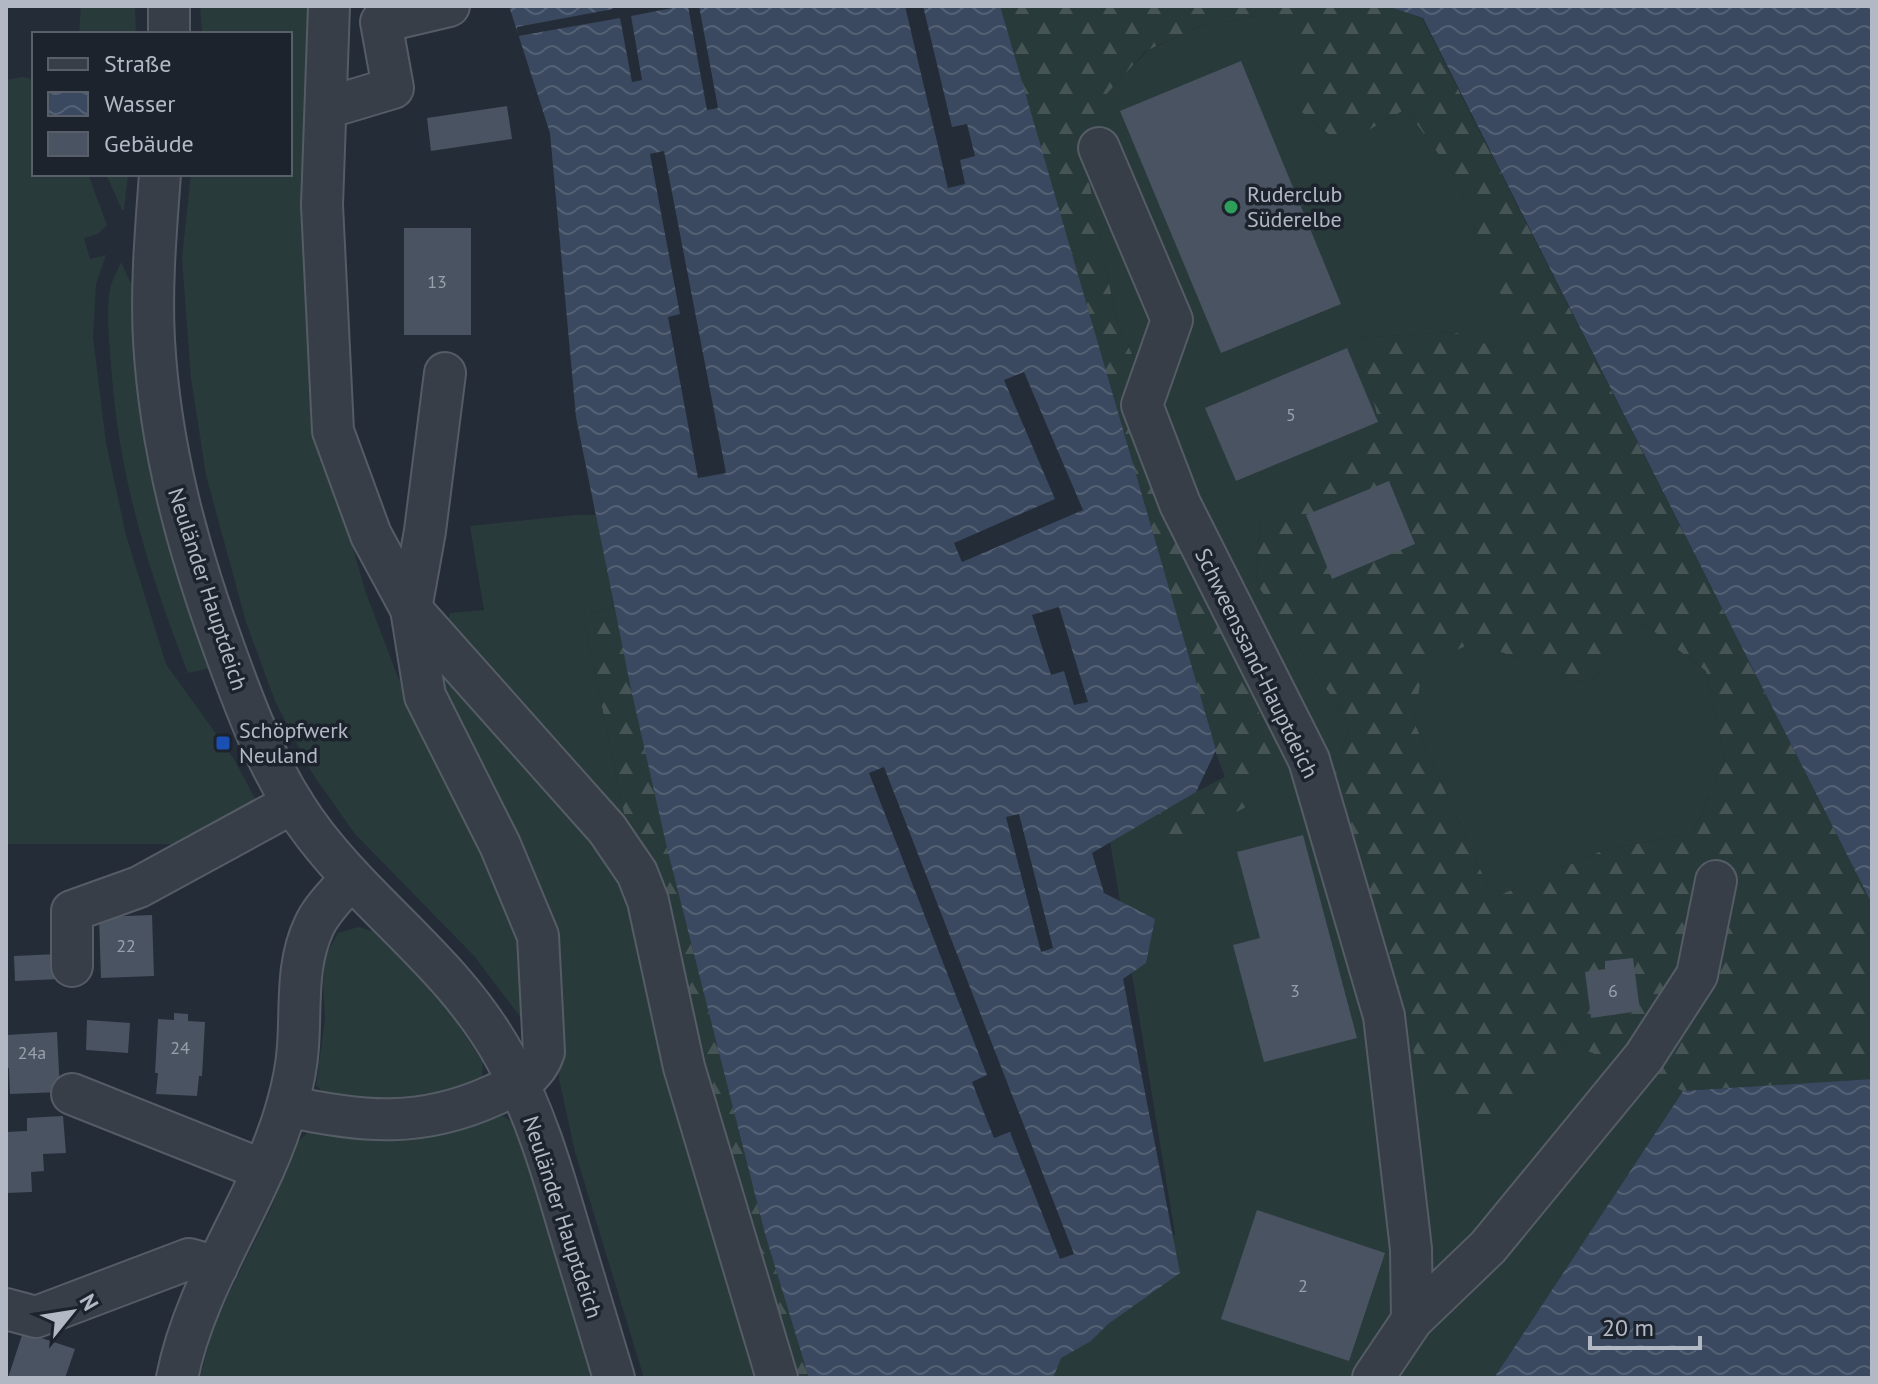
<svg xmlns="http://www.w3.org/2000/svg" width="1878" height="1384" font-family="'PT Sans',sans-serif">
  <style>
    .grass { fill: #293a3b }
    .forest { fill: url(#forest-firs); fill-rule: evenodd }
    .water { fill: url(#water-waves) }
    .pier { fill: #242c38 }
    .building { fill: #4a5361 }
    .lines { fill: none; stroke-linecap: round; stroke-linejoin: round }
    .minor-casing { stroke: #555c66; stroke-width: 44 }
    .minor { stroke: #373e48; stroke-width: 40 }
    .leisure-dot { fill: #2e9e5b; stroke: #1c232d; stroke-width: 3 }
    .transit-dot { fill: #1a4fb4; stroke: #1c232d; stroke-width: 3 }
    .labels { text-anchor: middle; stroke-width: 7; stroke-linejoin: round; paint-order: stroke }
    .number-label { font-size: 18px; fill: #98a0ab }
    .poi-label { font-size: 22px; fill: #b2b9c4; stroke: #1c232d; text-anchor: start }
    .street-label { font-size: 22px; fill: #b2b9c4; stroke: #1c232d }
  </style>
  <defs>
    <pattern id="forest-firs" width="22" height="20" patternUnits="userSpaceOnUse" patternTransform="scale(2)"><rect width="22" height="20" fill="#293a3b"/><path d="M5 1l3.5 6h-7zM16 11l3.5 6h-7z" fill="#465456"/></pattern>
    <pattern id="water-waves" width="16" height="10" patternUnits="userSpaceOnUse" patternTransform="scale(2)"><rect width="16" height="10" fill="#3a495f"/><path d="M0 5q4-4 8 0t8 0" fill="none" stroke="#546174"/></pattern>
  </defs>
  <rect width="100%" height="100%" fill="#242c38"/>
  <g class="grass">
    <polygon points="81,6 135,6 136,34 79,34"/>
    <polygon points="200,6 347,6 327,457 365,590 397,675 445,779 482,842 514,921 523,966 521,1018 475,957 355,834 312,773 275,701 246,622 206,475 191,378 182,258 191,174 290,174 290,34 202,34"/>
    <polygon points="1254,16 1294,38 1293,105 1342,145 1406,109 1455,177 1527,360 1454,332 1359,338 1383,436 1260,522 1256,583 1351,726 1310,827 1403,989 1417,1066 1493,1126 1566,1042 1683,1091 1494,1378 1035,1378 1175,1234 1109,835 1155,813 1170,846 1250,805 1226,630 1194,490 1116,319 1084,156 1099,101 1147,51 1200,26"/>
    <polygon points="23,77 34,80 34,174 88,174 107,225 98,234 84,238 90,259 106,255 96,284 93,337 106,443 126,535 166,664 234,759 261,810 185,844 6,844 6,80"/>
    <polygon points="106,174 128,174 124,210 122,210"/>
    <path d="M121,262L134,290L136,372L147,460L167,542L211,668L188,673C150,575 120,482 112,376C110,353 105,306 111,285C114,277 118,269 121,262Z"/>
    <polygon points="575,515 596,515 614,607 583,615 632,852 444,635 450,613 484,610 470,526"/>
    <polygon points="1644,624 1706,671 1725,759 1693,833 1604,850 1493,898 1414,722 1423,665 1474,642 1588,684"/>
    <polygon points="439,654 627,879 764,1378 644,1378 575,1152 559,1079 561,1036 470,749 441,680"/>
    <polygon points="358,927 380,933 439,995 483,1063 482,1079 415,1110 330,1099 316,1085 325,1020 323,984 325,956 338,933"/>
    <path d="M483,1112C512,1116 514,1121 525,1146L594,1378H200L214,1324L273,1204L297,1143L310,1130Z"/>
  </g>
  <g class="forest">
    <path d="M984,6H1387L1422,18L1872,904V1079L1683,1091L1566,1042L1494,1127L1416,1066L1403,989L1353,968L1310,827L1351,726L1256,583L1260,522L1382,436L1359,338L1454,332L1526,359L1455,177L1406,109L1342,145L1293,105V38L1254,16L1200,26L1146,51L1100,101L1084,155L1116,319L1194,490L1226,630L1273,749L1250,805L1170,847L1155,813L1225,777L1115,483ZM1644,624L1706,671L1725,759L1693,833L1604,850L1493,898L1414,722L1423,666L1474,642L1588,684Z"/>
    <polygon points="614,607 667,848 765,1234 809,1378 780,1378 632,852 583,615"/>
  </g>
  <g class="water">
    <polygon points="509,6 1000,6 1216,750 1196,792 1092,853 1104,893 1155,919 1146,963 1123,979 1180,1273 1108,1324 1091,1341 1061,1358 1053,1378 809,1378 765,1234 667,848 631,689 576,417 550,133"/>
    <polygon points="1387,6 1872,6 1872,904 1423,18"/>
    <polygon points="1872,1079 1872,1378 1494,1378 1683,1091"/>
  </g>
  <g class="pier">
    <polygon points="613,6 682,6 631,16 642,80 632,82 620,18 518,36 517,27 613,9"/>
    <polygon points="688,6 699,6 718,108 707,110"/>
    <polygon points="905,6 923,6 952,127 967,124 975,156 960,160 965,184 948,188"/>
    <polygon points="664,151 726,473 698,478 668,317 680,314 650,154"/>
    <polygon points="1024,372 1083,510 962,562 954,543 1055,499 1004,380"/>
    <polygon points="1059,607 1088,702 1074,705 1064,671 1051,675 1032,615"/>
    <polygon points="884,767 1074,1254 1060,1259 1010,1132 994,1138 972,1082 987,1075 869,773"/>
    <polygon points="1019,814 1053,948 1041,952 1006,817"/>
  </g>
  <g class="building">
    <polygon points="1241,61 1341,304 1221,353 1120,111"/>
    <polygon points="507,106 512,139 431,151 427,118"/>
    <rect x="404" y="228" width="67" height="107"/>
    <polygon points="1347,348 1378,422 1236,481 1205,408"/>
    <polygon points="1389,481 1415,544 1332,579 1306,515"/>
    <polygon points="1303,835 1357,1038 1264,1062 1233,945 1260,938 1237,852"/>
    <polygon points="152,915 154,976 101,978 99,917"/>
    <polygon points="59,954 60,979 15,981 14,956"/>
    <polygon points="1633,958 1640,1011 1591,1018 1585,972 1605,969 1605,961"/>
    <polygon points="174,1013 188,1014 188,1021 205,1022 202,1076 199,1076 197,1096 156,1094 158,1073 155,1073 158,1019 174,1020"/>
    <polygon points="87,1020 130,1023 128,1053 86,1050"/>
    <polygon points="57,1032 60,1092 10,1094 9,1068 6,1068 7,1035"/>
    <polygon points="63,1116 66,1153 43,1154 44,1171 31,1172 32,1192 6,1193 6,1132 27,1131 27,1118"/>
    <polygon points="1257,1210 1385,1253 1349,1361 1221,1319"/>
    <polygon points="23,1332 75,1349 65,1378 8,1378"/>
  </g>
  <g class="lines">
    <defs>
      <g id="minor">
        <polyline points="329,6 322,205 333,431 371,535 411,609 607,829 637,873 648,901 684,1067 777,1378"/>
        <polyline points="169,34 169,6"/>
        <polyline points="326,101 343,103 393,88 381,22 449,6"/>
        <polyline points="1099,148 1172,320 1142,405 1180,504 1309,760 1384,1016 1411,1249 1412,1320"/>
        <path d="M160,174C156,229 151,285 154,340C160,448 188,550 225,651C248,715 273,781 315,835C377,915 455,966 505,1057C534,1110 551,1167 568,1225C583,1276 599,1327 614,1378"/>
        <polyline points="72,966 72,911 139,887 293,803"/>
        <polyline points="72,1094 263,1170"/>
        <path d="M287,1106C363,1123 422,1128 494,1095C517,1085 536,1076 544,1052L538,936L500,845L425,696L411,609L425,531L445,373"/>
        <polyline points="6,1309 36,1317 189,1259 217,1267"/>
        <path d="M177,1378C196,1281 260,1201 287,1106C292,1088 297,1065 298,1046C301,1005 296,964 314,926C322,908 339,893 351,878"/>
        <polyline points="1373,1378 1412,1320 1488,1247 1644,1057 1697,975 1716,881"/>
      </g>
    </defs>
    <use href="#minor" class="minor-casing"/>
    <use href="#minor" class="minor"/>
  </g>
  <circle class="leisure-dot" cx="1231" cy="207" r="8"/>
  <rect class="transit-dot" x="215" y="735" width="16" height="16" rx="4"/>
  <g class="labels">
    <g class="number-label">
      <text x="437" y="288">13</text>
      <text x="1291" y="421">5</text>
      <text x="126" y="952">22</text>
      <text x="1295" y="997">3</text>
      <text x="1613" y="997">6</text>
      <text x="180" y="1054">24</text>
      <text x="32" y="1059">24a</text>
      <text x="1303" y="1292">2</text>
    </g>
    <g class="poi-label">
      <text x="1247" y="202">Ruderclub<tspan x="1247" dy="25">Süderelbe</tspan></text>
      <text x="239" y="738">Schöpfwerk<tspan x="239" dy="25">Neuland</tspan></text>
    </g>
    <g class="street-label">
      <text transform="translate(208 589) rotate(72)" y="8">Neuländer Hauptdeich</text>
      <text transform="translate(1257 663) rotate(64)" y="8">Schweenssand-Hauptdeich</text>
      <text transform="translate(563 1217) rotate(72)" y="8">Neuländer Hauptdeich</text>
    </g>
  </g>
  <rect width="1878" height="1384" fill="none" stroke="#b2b9c4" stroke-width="16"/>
  <rect x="32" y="32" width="260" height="144" fill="#1c232d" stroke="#585f69" stroke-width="2"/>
  <rect x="48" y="58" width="40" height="12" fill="#373e48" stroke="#585f69" stroke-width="2"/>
  <text x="104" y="72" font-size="24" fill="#b2b9c4">Straße</text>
  <rect x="48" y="92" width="40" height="24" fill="url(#water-waves)" stroke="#585f69" stroke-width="2"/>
  <text x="104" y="112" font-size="24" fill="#b2b9c4">Wasser</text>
  <rect x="48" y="132" width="40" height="24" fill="#4a5361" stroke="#585f69" stroke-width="2"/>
  <text x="104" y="152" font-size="24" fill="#b2b9c4">Gebäude</text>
  <g transform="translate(72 1312) rotate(60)" stroke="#1c232d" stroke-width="6" paint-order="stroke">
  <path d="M0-6L14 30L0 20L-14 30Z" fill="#b2b9c4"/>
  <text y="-12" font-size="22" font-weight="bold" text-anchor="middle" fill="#b2b9c4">N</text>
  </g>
  <path d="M1590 1336v12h110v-12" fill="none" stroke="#b2b9c4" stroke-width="4"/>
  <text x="1602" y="1336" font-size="24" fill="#b2b9c4" stroke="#1c232d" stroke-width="6" paint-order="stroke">20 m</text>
</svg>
